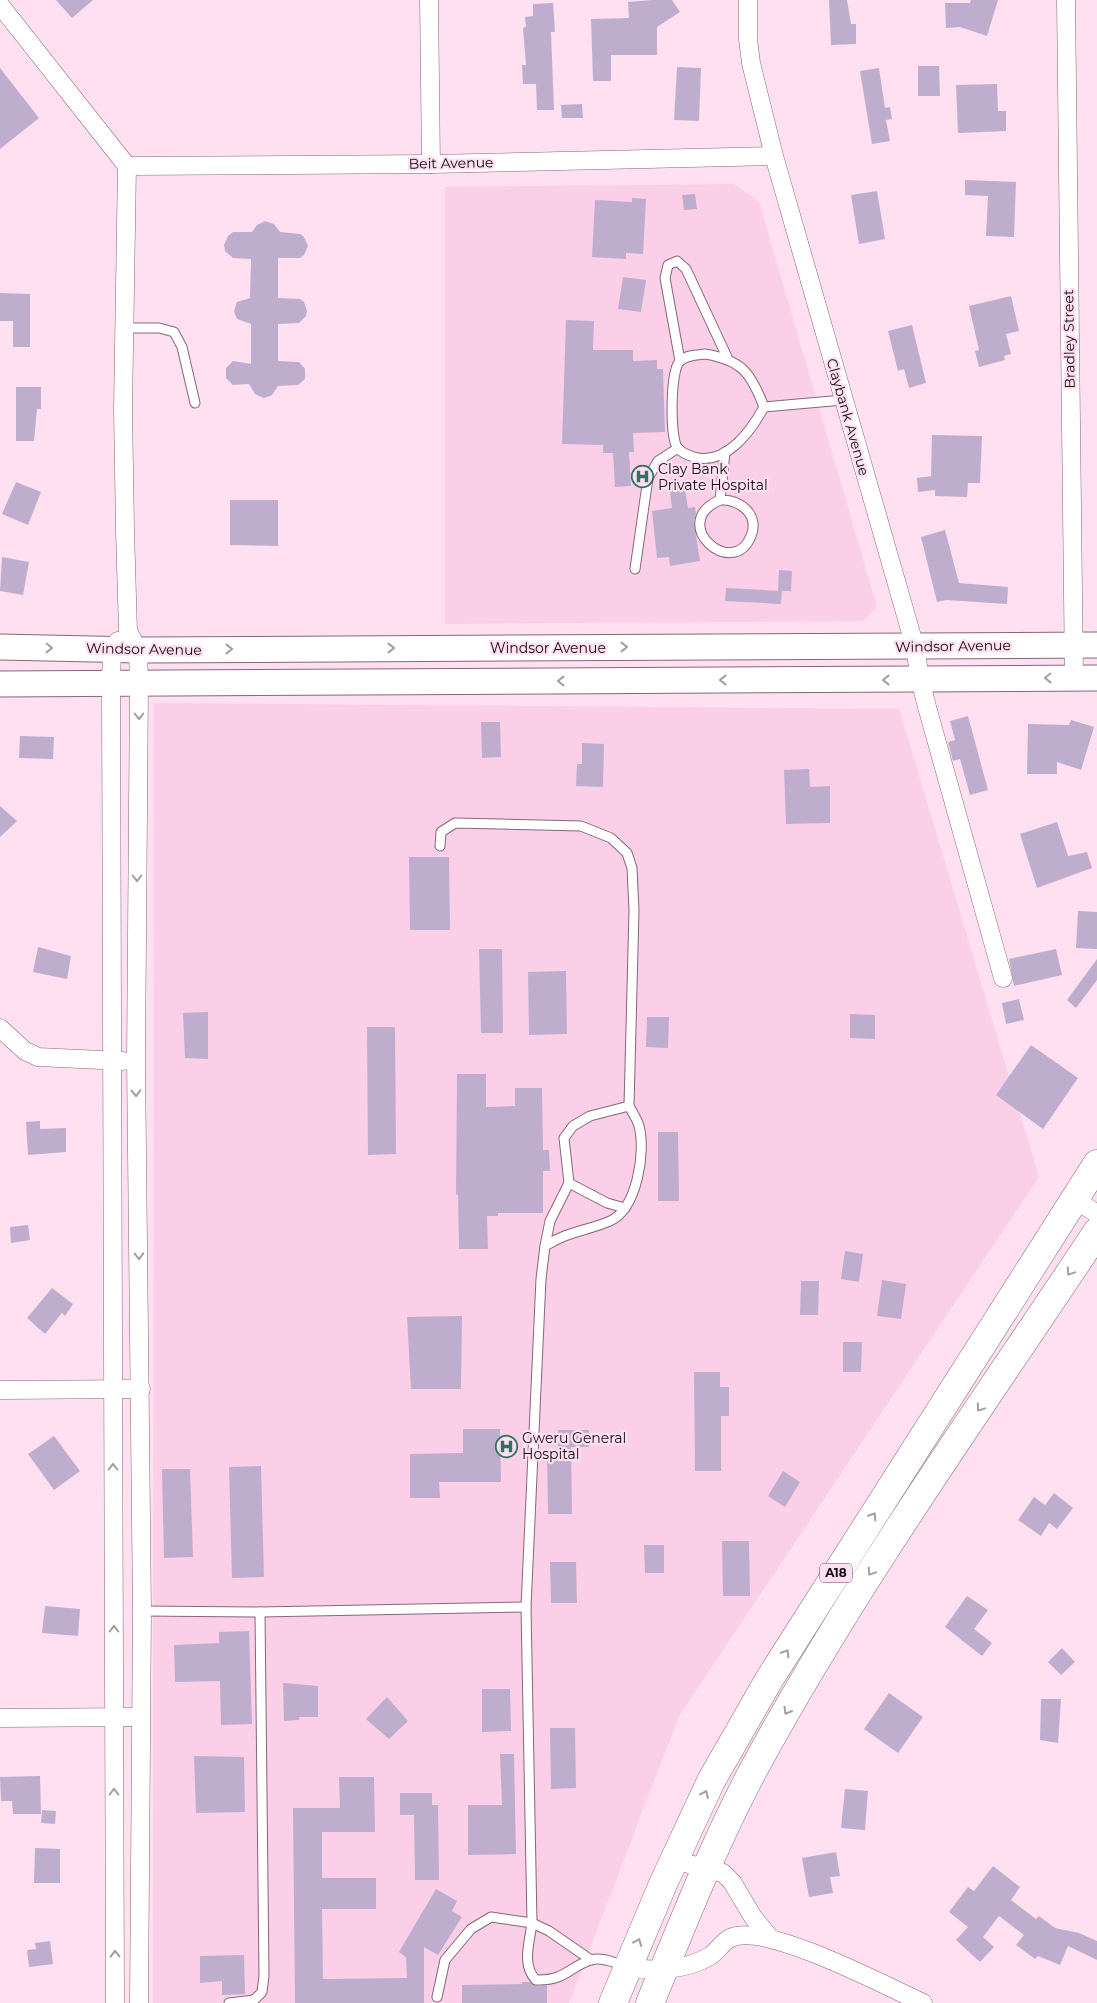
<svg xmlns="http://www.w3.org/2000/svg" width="1097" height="2003" font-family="Montserrat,sans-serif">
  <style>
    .built { fill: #fbcfe8 }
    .building { fill: #bfadce }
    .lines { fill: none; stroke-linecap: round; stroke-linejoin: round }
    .service-casing { stroke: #866679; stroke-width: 11 }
    .minor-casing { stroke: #866679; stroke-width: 19 }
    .secondary-casing { stroke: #866679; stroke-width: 27 }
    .trunk-casing { stroke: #866679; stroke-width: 29 }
    .service { stroke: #fff; stroke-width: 9 }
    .minor { stroke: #fff; stroke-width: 18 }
    .secondary { stroke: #fff; stroke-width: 25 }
    .trunk { stroke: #fff; stroke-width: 28 }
    .oneway { stroke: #a19da0 }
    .labels { text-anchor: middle; stroke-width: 4.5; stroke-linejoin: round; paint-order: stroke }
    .shield { fill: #fee0f1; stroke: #5b4a54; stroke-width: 1 }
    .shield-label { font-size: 12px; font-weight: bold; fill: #150911 }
    .street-label { font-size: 14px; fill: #150911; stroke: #fee0f1 }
    .poi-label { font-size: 14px; fill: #150911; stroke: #fee0f1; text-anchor: start }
  </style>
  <rect width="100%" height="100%" fill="#fee0f1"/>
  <g class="built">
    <polygon points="734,184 759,202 877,607 863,621 445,624 445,187"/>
    <polygon points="154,703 899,709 1039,1177 679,1716 569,2003 153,2003"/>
  </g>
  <g class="building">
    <polygon points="56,0 93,0 72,18"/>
    <polygon points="653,0 672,0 680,12 657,27 657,55 611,55 611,81 593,81 591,19 629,18 628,2"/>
    <polygon points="829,0 847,0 851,24 856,24 856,44 831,45"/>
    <polygon points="971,0 998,0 987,36 960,27 946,28 945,3 970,3"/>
    <polygon points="553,3 555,32 551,32 554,110 537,110 536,84 523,84 522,65 526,65 523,28 526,27 525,17 533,16 533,4"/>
    <polygon points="918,66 939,66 940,96 918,96"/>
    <polygon points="677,67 701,68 699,121 674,120"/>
    <polygon points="0,68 39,118 0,149"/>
    <polygon points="879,68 885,108 890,107 892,119 886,120 890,141 872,144 860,71"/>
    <polygon points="997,84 998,111 1006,111 1006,131 958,133 956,85"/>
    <polygon points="582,104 583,118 562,118 561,105"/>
    <polygon points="965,180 1016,182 1014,237 986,236 988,196 965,195"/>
    <polygon points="877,191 885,239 859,244 851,195"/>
    <polygon points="695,194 697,209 684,210 682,195"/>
    <polygon points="632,198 646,199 643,254 626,253 626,259 592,257 595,200 632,202"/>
    <polygon points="265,221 274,224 280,232 300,234 304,237 308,246 304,255 300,258 278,258 278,298 300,299 304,302 307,311 306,316 299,323 278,324 278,361 299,362 305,369 305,379 298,385 278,386 272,395 264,398 255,394 249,384 233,385 226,378 226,368 233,361 251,364 251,324 237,319 234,311 237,302 250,298 251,259 233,258 225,251 224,245 228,236 233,232 252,232 257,225"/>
    <polygon points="623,277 646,280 641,312 618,309"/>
    <polygon points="0,293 30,294 30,347 13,347 13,321 0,321"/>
    <polygon points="1011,296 1019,331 1006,334 1011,354 1004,356 1005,360 979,367 975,351 979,350 969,306"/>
    <polygon points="566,320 594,321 593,350 633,350 633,361 657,360 657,369 663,369 665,432 633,433 634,452 629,452 631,486 615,487 613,453 603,453 603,445 562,444"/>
    <polygon points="912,325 926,383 909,388 904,369 898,371 888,331"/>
    <polygon points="16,387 41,387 41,409 37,409 34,441 16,441"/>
    <polygon points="932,435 982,436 980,483 968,483 967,497 935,496 935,490 918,492 917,478 931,476"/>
    <polygon points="16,482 41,492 28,525 2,514"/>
    <polygon points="684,483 688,508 695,507 696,515 694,523 700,561 670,566 669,557 657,558 652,511 672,508 669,485"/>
    <polygon points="230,500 278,500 278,546 230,545"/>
    <polygon points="945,530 959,583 1008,587 1007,604 946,600 937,602 921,537"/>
    <polygon points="2,557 29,562 23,595 0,591"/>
    <polygon points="779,570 792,571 791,591 778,591"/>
    <polygon points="726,588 782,591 781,604 725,601"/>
    <polygon points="968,716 988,790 970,795 960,759 953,761 948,742 955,740 950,721"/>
    <polygon points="1071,720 1094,727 1081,770 1057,762 1057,774 1027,774 1028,724 1069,725"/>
    <polygon points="481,722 500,722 501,757 482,758"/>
    <polygon points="20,736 54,737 53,759 19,758"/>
    <polygon points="582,743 604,744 603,787 576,786 577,764 582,764"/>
    <polygon points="809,769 810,787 830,786 830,823 786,824 784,770"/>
    <polygon points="0,806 17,821 0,837"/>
    <polygon points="1057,822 1068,856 1087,852 1092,868 1037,888 1020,834"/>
    <polygon points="409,857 449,857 450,930 410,930"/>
    <polygon points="1078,911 1097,912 1097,949 1076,948"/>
    <polygon points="38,947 71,956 67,979 33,972"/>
    <polygon points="479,949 502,949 503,1033 481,1033"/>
    <polygon points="1056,949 1062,975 1014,986 1009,959"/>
    <polygon points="1097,959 1097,980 1076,1008 1067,1000"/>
    <polygon points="566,971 567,1034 529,1035 528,972"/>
    <polygon points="1019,999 1024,1020 1006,1024 1002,1003"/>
    <polygon points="208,1012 208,1059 185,1058 183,1013"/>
    <polygon points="850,1014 875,1015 875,1039 850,1038"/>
    <polygon points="647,1017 669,1017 668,1048 646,1047"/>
    <polygon points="367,1027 395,1027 396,1154 368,1155"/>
    <polygon points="1031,1045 1078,1078 1043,1129 996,1095"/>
    <polygon points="457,1074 486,1074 486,1107 515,1106 515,1088 542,1088 543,1150 549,1150 550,1171 543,1171 543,1213 498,1213 498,1216 487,1216 488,1249 459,1249 458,1195 456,1194"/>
    <polygon points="40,1121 40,1129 66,1128 66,1152 28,1155 26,1122"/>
    <polygon points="658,1132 678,1132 679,1201 658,1201"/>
    <polygon points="28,1225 30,1240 11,1243 10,1227"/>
    <polygon points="845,1251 863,1254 859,1282 841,1279"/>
    <polygon points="882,1280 906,1284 901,1319 877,1316"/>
    <polygon points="801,1281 819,1281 818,1315 800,1315"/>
    <polygon points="52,1288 73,1304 65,1316 62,1313 45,1334 27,1318"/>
    <polygon points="462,1316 461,1389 411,1389 407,1317"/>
    <polygon points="843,1342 862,1342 861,1372 843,1372"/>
    <polygon points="694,1372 720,1372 720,1387 729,1387 729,1416 721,1416 721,1471 695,1471"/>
    <polygon points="463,1429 500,1429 501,1482 439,1482 440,1498 410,1498 410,1454 463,1453"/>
    <polygon points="558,1430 589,1430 589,1447 571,1447 572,1514 548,1514 547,1450 558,1449"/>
    <polygon points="54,1436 80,1471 54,1490 28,1454"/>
    <polygon points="261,1466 264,1577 232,1578 229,1467"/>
    <polygon points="162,1469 190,1469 193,1557 164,1558"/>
    <polygon points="783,1471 800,1482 785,1507 768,1496"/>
    <polygon points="1054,1493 1073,1508 1057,1529 1049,1523 1041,1536 1018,1520 1034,1497 1045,1505"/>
    <polygon points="722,1541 749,1541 750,1596 723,1596"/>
    <polygon points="644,1545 664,1545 664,1573 645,1573"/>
    <polygon points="550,1562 576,1562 577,1603 551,1603"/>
    <polygon points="967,1596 988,1610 974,1629 992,1643 982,1656 945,1627"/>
    <polygon points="45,1606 80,1609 78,1636 42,1633"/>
    <polygon points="249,1631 252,1724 221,1725 220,1681 175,1682 174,1645 219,1643 219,1632"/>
    <polygon points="1062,1648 1075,1662 1061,1675 1048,1662"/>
    <polygon points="283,1683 318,1686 318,1717 299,1717 299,1720 284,1721"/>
    <polygon points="482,1689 510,1689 511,1731 482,1732"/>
    <polygon points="889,1693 923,1717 898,1753 864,1729"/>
    <polygon points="387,1697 408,1721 389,1739 366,1719"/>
    <polygon points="1041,1699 1061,1699 1058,1743 1040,1740"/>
    <polygon points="550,1728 575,1728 576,1788 551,1789"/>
    <polygon points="500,1754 514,1754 516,1854 468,1855 468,1805 502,1805"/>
    <polygon points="194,1756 244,1757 245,1812 196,1813"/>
    <polygon points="40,1776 41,1814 13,1814 12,1801 1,1801 0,1777"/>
    <polygon points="339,1777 374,1777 375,1832 322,1832 322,1878 376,1878 376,1909 322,1909 323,1979 407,1978 406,1957 399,1952 436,1889 457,1901 452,1911 462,1917 438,1955 424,1947 424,2003 295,2003 293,1808 340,1808"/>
    <polygon points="845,1789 868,1791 865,1830 841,1828"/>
    <polygon points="400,1793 432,1793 432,1805 438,1805 439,1880 415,1880 414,1815 400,1815"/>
    <polygon points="42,1810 56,1811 55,1824 41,1823"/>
    <polygon points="35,1848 60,1849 60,1883 34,1883"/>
    <polygon points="836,1852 840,1876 830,1877 833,1893 809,1897 802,1858"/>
    <polygon points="993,1866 1020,1887 1011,1900 1036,1919 1039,1916 1055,1928 1079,1933 1097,1941 1097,1960 1068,1946 1060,1965 1038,1956 1035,1959 1016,1945 1024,1935 999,1916 983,1937 994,1947 980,1962 956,1940 968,1927 949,1912 968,1887 974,1891"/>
    <polygon points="50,1941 53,1964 29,1967 27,1950 36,1949 35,1943"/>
    <polygon points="244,1955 245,1994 222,1995 222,1981 200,1983 200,1956"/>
    <polygon points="522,1982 530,1982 536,1986 547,1986 547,2003 462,2003 462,1985 522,1984"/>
  </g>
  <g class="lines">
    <defs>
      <g id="service">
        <polyline points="125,328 159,328 174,332 182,347 195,403"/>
        <path d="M705,354C742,360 751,373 764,407C751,431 726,466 694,457C688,455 681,453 677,447C670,436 670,370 680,361C686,355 697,355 705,354Z"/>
        <polyline points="680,361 665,278 668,265 677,261 686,269 727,357"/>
        <polyline points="764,407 843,400"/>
        <path d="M720,500C739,499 760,514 751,536C733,581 667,523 720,500L725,452"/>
        <polyline points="635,569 648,478 658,461 678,448"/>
        <path d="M440,846L441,832L455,823L581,826L611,838L627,853L632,868L634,910L629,1106C632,1112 637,1119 639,1126C646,1152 637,1209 610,1221C587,1231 568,1231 545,1246L541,1279L526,1607L532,1923C530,1941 521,1965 536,1980C566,1981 568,1967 591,1960C602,1956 616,1964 626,1966"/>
        <polyline points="569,1183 607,1203 625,1208"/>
        <polyline points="545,1246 550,1221 569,1183 564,1138 573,1126 590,1116 629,1106"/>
        <polyline points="142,1611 260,1612 526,1607"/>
        <polyline points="437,1997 445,1960 471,1929 491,1917 532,1923 549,1931 591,1960"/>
        <polyline points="229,2003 254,2000 262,1992 264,1976 260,1612"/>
      </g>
      <g id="minor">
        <polyline points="429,0 431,164"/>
        <polyline points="748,0 748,39 751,63 774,156 915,647 920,679 927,707 1003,978"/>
        <polyline points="1066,0 1074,678"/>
        <polyline points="0,5 127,166 123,409 125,530 128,631 138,650 139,684 136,1061 142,1611 139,2003"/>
        <polyline points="127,166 431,164 774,156"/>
        <polyline points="0,1028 25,1051 38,1057 123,1061"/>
        <polyline points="1075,1199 1097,1214"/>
        <polyline points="0,1390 141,1389"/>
        <polyline points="0,1718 140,1717"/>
        <polyline points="674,1860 723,1873 732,1882 753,1917 770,1938"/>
        <path d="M628,1967C653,1972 687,1970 710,1956C720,1949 724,1938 737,1936C775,1928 884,1985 923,2003"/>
        <polyline points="115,2003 111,684 112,649 118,641"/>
      </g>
      <g id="secondary">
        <polyline points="0,647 138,650 1097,645"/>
        <polyline points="0,684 1097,678"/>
      </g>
      <g id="trunk">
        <polyline points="613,2003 663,1884 711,1781 770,1678 1097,1164"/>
        <path d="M650,2003C683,1923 715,1841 756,1765C857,1580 981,1407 1097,1232"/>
      </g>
    </defs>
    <use href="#service" class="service-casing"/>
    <use href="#minor" class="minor-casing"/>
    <use href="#secondary" class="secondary-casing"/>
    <use href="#trunk" class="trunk-casing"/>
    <use href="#service" class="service"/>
    <use href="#minor" class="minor"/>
    <use href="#secondary" class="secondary"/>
    <use href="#trunk" class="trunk"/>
  </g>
  <defs><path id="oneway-chevron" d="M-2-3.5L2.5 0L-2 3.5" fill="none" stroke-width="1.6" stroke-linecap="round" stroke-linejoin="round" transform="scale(1.25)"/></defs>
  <g class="oneway">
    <use href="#oneway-chevron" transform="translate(624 647)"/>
    <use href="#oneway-chevron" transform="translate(49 648) rotate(1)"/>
    <use href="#oneway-chevron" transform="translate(391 648)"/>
    <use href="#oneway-chevron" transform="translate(229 649)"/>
    <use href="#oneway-chevron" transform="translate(1048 678) rotate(179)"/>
    <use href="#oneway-chevron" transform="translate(723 680) rotate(180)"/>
    <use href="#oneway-chevron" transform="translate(886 680) rotate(180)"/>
    <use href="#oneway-chevron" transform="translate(561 681) rotate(180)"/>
    <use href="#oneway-chevron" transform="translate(139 716) rotate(90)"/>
    <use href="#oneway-chevron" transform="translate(137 878) rotate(90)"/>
    <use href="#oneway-chevron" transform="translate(136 1093) rotate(89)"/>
    <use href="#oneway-chevron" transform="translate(139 1256) rotate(89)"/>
    <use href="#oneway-chevron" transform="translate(1070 1272) rotate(124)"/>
    <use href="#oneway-chevron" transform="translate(980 1408) rotate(124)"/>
    <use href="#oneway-chevron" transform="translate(113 1467) rotate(-90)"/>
    <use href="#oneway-chevron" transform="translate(873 1516) rotate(-57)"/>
    <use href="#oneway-chevron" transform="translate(871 1572) rotate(124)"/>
    <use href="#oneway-chevron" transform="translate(114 1629) rotate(-90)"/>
    <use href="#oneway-chevron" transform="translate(786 1653) rotate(-58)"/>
    <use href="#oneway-chevron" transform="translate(787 1711) rotate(120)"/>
    <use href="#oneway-chevron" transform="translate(114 1792) rotate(-90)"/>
    <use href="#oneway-chevron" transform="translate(705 1794) rotate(-65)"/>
    <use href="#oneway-chevron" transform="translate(638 1942) rotate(-67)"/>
    <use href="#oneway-chevron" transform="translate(115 1954) rotate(-91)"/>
  </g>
  <defs>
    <symbol id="hospital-ring" viewBox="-11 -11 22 22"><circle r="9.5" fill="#fee0f1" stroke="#307262" stroke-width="1.5"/><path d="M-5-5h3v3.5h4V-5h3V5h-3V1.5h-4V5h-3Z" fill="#307262"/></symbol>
  </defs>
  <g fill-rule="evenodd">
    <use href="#hospital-ring" x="630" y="464" width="25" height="25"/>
    <use href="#hospital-ring" x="494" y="1434" width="25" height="25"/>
  </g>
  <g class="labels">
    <rect class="shield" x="820" y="1563.5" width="32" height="19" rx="4"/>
    <g class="shield-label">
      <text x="836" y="1577">A18</text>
    </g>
    <g class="street-label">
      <text transform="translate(451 163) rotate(-1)" y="5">Beit Avenue</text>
      <text transform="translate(1069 339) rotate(-91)" y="5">Bradley Street</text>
      <text transform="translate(848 417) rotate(74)" y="5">Claybank Avenue</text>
      <text transform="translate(953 646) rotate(-1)" y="5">Windsor Avenue</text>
      <text x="548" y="653">Windsor Avenue</text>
      <text transform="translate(144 649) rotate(1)" y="5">Windsor Avenue</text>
    </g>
    <g class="poi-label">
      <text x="658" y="474">Clay Bank<tspan x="658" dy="16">Private Hospital</tspan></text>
      <text x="522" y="1443">Gweru General<tspan x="522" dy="16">Hospital</tspan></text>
    </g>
  </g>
</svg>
